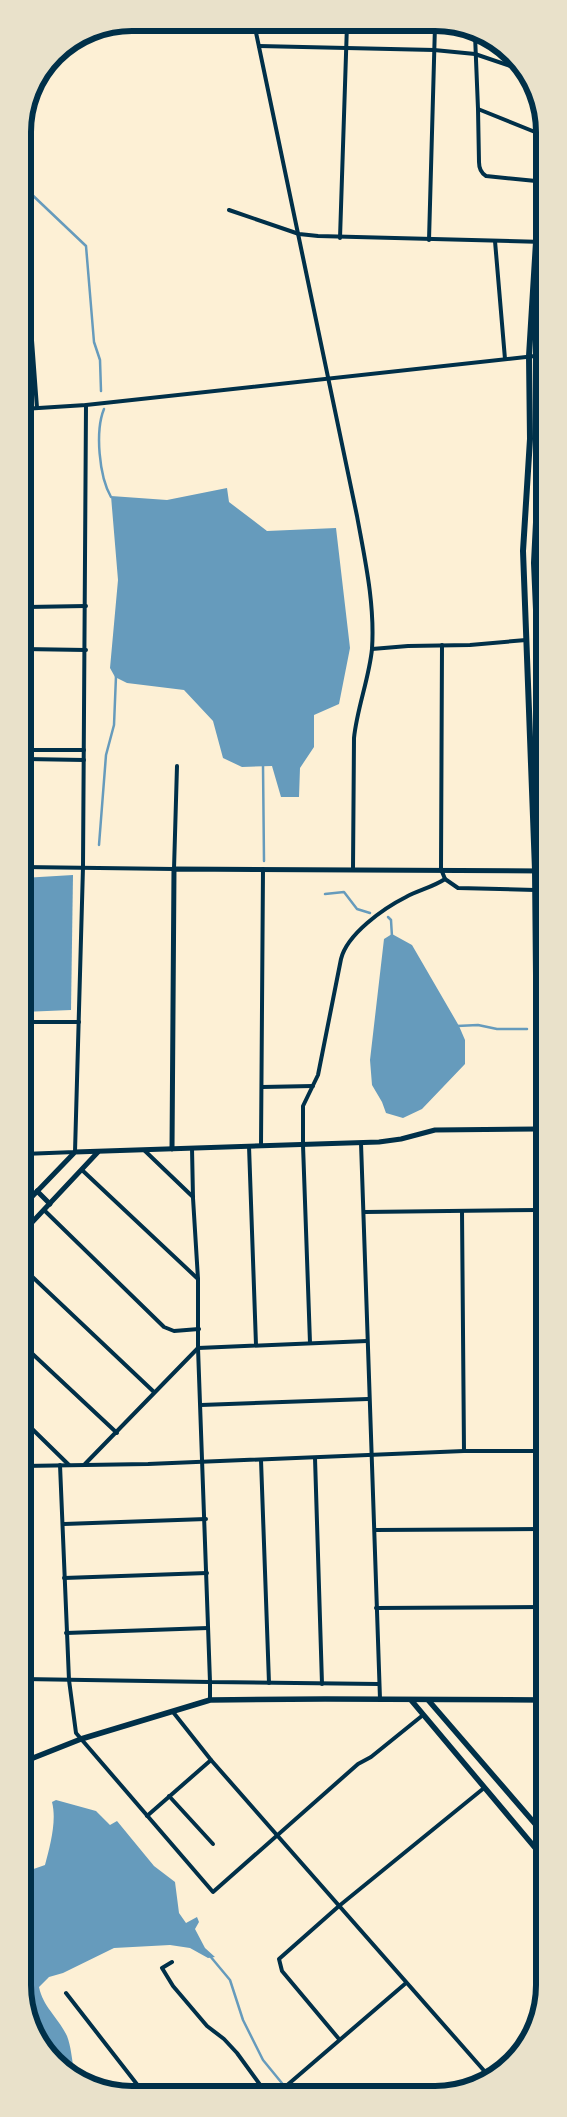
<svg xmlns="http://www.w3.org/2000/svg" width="567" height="2117" font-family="Manrope,sans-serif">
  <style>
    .water { fill: #669bbc }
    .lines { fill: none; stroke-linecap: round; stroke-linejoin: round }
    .stream { stroke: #669bbc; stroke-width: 2.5 }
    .minor { stroke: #003049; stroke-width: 4 }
    .tertiary { stroke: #003049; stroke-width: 5 }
    .secondary { stroke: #003049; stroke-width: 5.5 }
    .primary { stroke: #003049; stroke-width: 6 }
    .rim { fill: none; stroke: #003049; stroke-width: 6 }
  </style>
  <rect width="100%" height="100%" fill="#fdf0d5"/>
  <g class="water">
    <polygon points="227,488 229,502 267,531 336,528 350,648 339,704 314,715 314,747 300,768 299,797 281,797 272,766 242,767 223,758 213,721 184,690 127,683 115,677 110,668 118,580 111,496 167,500"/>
    <polygon points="73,875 71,1010 23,1012 23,878"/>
    <polygon points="392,934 412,945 459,1026 465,1040 465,1064 422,1109 403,1118 386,1113 382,1102 372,1085 370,1060 384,939"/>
    <path d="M56,1800L96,1811L110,1825L117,1821L154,1866L175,1882L179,1913L186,1923L197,1917L199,1922L195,1929L205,1948L215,1957L208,1958L190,1948L170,1945L114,1948L63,1973L49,1977L39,1987C43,2007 58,2017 67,2036C71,2046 72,2060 74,2071L50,2057L23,1999V1868L25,1872L45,1865C50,1846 57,1821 52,1802Z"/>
  </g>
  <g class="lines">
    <g class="stream">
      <polyline points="23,188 26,189 86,246 94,342 100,360 101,391"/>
      <path d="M104,409C95,431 99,476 111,497"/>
      <polyline points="263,765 264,861"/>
      <polyline points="99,845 106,755 114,725 116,676"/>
      <polyline points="325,894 344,892 357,909 370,913"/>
      <polyline points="388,917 391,920 392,937"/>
      <polyline points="457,1026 478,1025 497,1029 527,1029"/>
      <polyline points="210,1956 230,1980 243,2020 263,2060 290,2093"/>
    </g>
    <g class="minor">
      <path d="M254,23L357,516C365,560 375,604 372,649C369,679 357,708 354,738L353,870"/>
      <polyline points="475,35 478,109 540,134"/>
      <polyline points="259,46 434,50 475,54 522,70"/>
      <polyline points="509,64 512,57"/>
      <path d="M478,109L479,162C479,168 481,173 486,176L536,181"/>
      <polyline points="229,210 299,234 318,236 544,242"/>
      <polyline points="340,238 347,24"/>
      <polyline points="429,240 435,25"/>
      <polyline points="495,241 505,359"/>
      <polyline points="23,252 31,327 37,408"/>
      <polyline points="23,328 31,327"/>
      <polyline points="23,409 86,405 544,355"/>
      <polyline points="534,563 544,562"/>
      <polyline points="27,607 86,606"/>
      <polyline points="538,641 544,640"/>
      <polyline points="23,649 86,650"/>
      <polyline points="372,649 408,646 470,645 526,640"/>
      <polyline points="26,750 84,750"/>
      <polyline points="26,759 84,760"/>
      <polyline points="23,867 174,869 177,766"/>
      <polyline points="25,867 28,409"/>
      <polyline points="445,879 458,888 535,890"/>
      <polyline points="23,1022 79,1022"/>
      <polyline points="262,1087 313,1086"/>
      <polyline points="361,1143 380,1699"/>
      <polyline points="249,1146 256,1345"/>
      <polyline points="261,1146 263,869"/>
      <polyline points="192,1148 193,1198 198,1279 198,1348 210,1682 379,1684"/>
      <polyline points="144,1150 193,1197"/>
      <polyline points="23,1154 75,1152 83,867 86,405"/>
      <polyline points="82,1170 198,1279"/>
      <polyline points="44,1210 164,1327 174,1331 199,1329"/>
      <polyline points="462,1211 464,1451"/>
      <polyline points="365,1212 538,1210"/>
      <polyline points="23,1268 154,1392"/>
      <path d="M310,1343L303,1145V1106L318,1075L341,959C347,934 384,908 406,897C419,890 433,887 445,879L441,869L442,645"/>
      <polyline points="23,1345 117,1433"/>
      <polyline points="201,1405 368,1399"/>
      <polyline points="23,1420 69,1465"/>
      <polyline points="315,1458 322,1684"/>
      <polyline points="261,1460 269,1683"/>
      <polyline points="85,1464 198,1348 367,1341"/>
      <polyline points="60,1465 69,1680 76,1733 213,1892 358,1764 371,1757 423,1715"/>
      <polyline points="23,1466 148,1464 464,1451 544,1451"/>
      <polyline points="64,1524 206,1519"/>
      <polyline points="375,1530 541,1529"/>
      <polyline points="64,1578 207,1573"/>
      <polyline points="376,1608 542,1607"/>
      <polyline points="66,1633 208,1628"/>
      <polyline points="23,1679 210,1682 210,1700"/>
      <polyline points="173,1712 211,1760 487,2074"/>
      <polyline points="169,1796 213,1844"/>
      <polyline points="147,1816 211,1760"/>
      <polyline points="23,1852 25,1855"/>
      <polyline points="172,1962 162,1968 173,1986 207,2026 224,2039 237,2053 266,2093"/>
      <polyline points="66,1993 143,2092"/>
      <polyline points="339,2039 282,1971 279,1959 339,1906 484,1788"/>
      <polyline points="474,2085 524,2041"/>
      <polyline points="278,2093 406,1983"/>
    </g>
    <g class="tertiary">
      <polyline points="172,1149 174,869 544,871"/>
      <polyline points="37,1191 50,1204"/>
      <polyline points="23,1206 75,1152 379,1142 401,1139 435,1130 537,1129"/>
      <polyline points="23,1232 98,1152"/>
    </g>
    <g class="secondary">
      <polyline points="411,1700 542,1856"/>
      <polyline points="429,1701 543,1833"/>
      <polyline points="23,1762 81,1739 210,1700 325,1699 544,1700"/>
    </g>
    <g class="primary">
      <polyline points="544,122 540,137 536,166 536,242 529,356 530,439 523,551 535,870 543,1709 542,1856 544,1858"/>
      <polyline points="544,291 540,355 541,421 534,563 542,750 544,862"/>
    </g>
  </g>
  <path d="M0 0H567V2117H0ZM132 31H435A101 101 0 0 1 536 132V1985A101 101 0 0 1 435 2086H132A101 101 0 0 1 31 1985V132A101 101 0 0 1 132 31Z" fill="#e9e1ca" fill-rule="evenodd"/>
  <path class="rim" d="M132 31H435A101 101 0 0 1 536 132V1985A101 101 0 0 1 435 2086H132A101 101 0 0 1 31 1985V132A101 101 0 0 1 132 31Z"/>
</svg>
